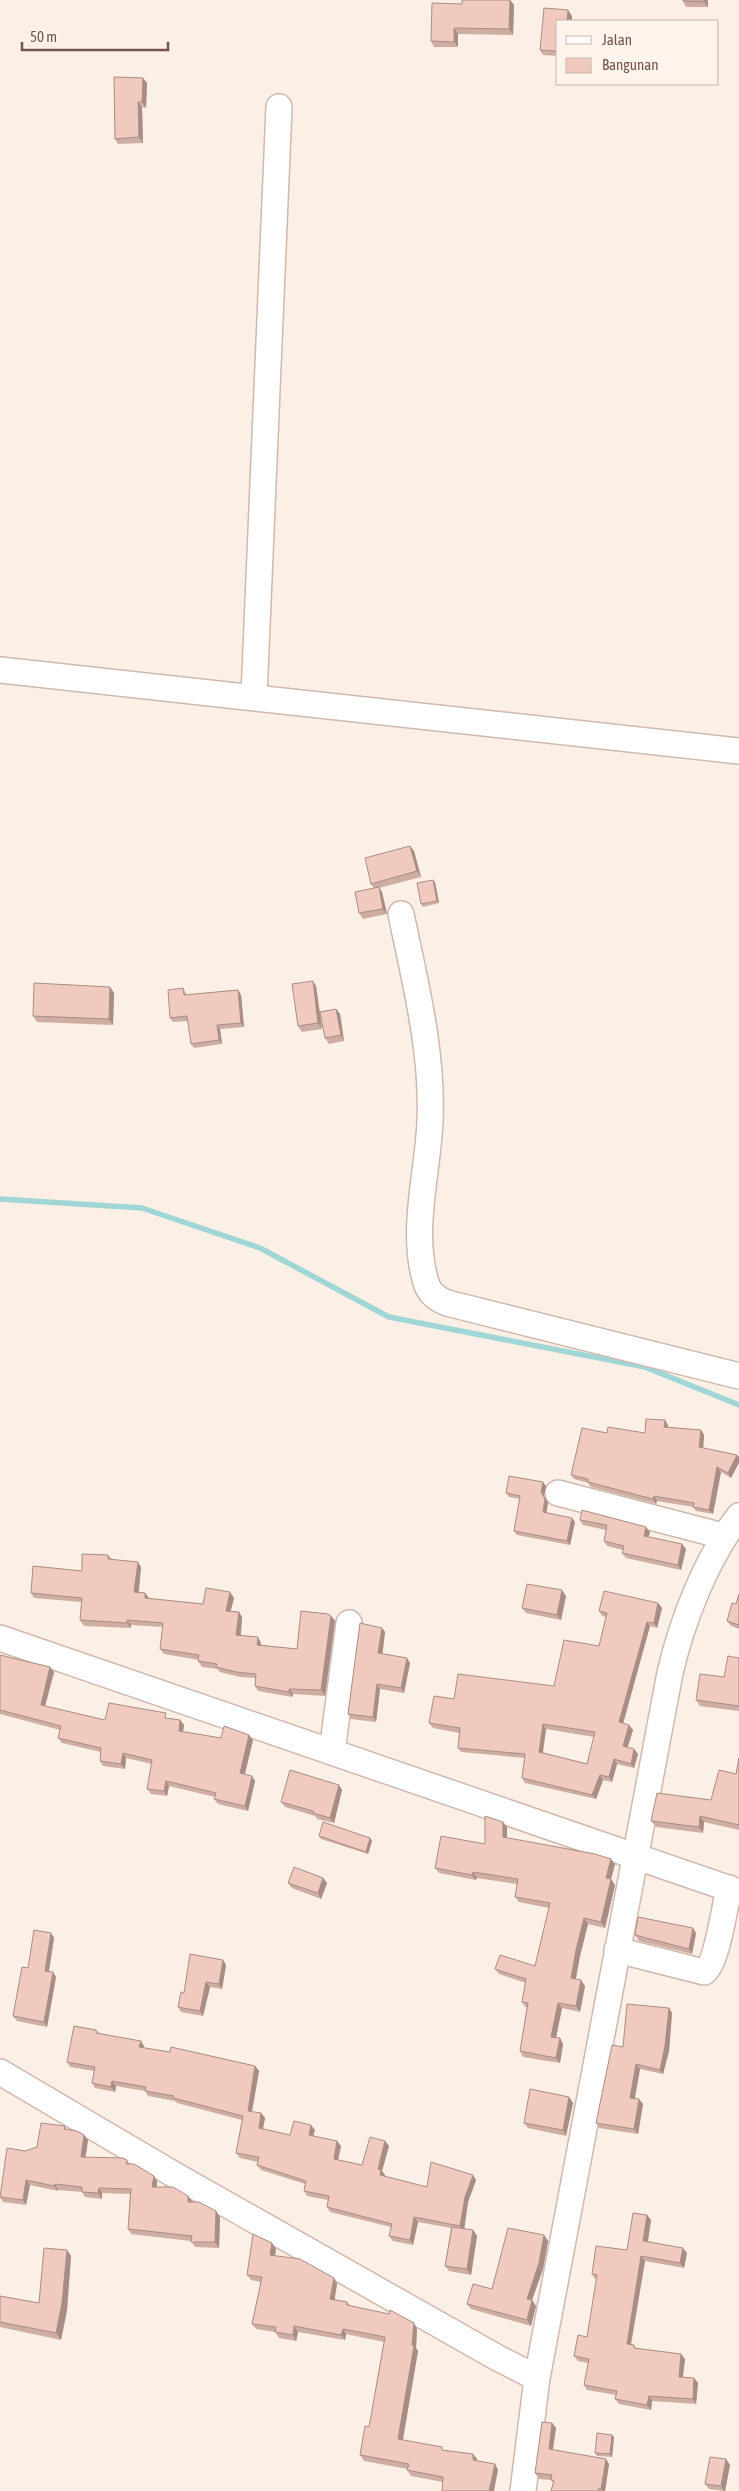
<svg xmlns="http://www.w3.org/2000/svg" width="739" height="2491" font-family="'Asap Condensed',sans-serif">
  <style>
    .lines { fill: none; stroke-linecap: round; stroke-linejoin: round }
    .stream { stroke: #a1d6d6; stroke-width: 5.5 }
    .minor-casing { stroke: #cfb8af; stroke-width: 28 }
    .minor { stroke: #fff; stroke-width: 25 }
    .wall { fill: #ceaea3; fill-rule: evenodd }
    .shaded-wall { fill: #a88d85 }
    .building { fill: #f0cabe; stroke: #a88d85; fill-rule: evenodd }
  </style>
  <rect width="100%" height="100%" fill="#fcefe6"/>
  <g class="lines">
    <polyline class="stream" points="0,1199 142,1208 260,1248 389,1317 645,1367 739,1405"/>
    <defs>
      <g id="minor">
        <polyline points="0,670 739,751"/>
        <polyline points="254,696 279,107"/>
        <path d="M401,914C415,982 433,1051 430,1121C428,1172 411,1228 425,1279C428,1292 435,1298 447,1303L739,1376"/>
        <polyline points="558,1493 723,1536"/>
        <polyline points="0,1638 739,1892"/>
        <polyline points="332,1752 349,1623"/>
        <path d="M617,1950L704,1972C717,1964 725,1905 729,1888"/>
        <polyline points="0,2072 173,2174 496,2357 537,2378"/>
        <path d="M523,2491L537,2378L670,1673C682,1621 706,1559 739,1516"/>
      </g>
    </defs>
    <use href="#minor" class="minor-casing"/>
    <use href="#minor" class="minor"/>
  </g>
  <g class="wall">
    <polygon points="510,0 514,5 513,35 458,34 458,47 434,47 431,41 462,4"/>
    <polygon points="708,0 708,7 686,7 683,1"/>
    <polygon points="544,8 568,10 572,16 572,21 558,21 558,56 543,55 540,50"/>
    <polygon points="143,78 147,83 146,108 142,107 143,143 118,144 115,139"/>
    <polygon points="410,846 414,851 421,877 379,888 382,892 387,914 363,919 359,913 374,888 371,884"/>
    <polygon points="435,882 439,903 423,907 421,904"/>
    <polygon points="316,986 322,1029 302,1032 298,1026"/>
    <polygon points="110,987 114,993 113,1025 37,1022 33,1016"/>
    <polygon points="183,988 186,993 186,995 238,990 241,995 244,1027 220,1029 222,1044 194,1048 191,1044 188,1021 173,1022 170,1018"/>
    <polygon points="336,1009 340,1014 344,1041 329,1044 325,1038"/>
    <polygon points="668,1425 668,1427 701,1430 704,1435 703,1448 737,1455 731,1478 721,1472 713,1514 696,1511 693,1507 657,1501 656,1504 591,1487 588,1483 574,1479 571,1475 607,1433 645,1433"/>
    <polygon points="546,1486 544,1496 548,1503 546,1512 575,1522 570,1545 517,1535 514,1531 520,1499 509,1497 506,1493"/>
    <polygon points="580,1520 650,1532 648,1537 682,1544 686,1549 681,1570 626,1558 622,1553 623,1550 607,1546 604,1541 606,1530 583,1525"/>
    <polygon points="108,1555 112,1559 141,1567 139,1592 145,1593 149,1599 203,1604 234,1598 231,1611 239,1612 242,1617 241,1636 261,1643 261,1645 297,1649 331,1616 335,1621 325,1696 293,1694 292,1697 258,1691 255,1686 256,1678 240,1677 220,1672 217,1669 202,1667 198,1661 199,1660 164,1654 160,1649 163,1627 131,1625 131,1628 84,1626 80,1620 82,1602 34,1598 31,1593 82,1571"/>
    <polygon points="739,1594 739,1629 731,1626 727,1621 736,1604"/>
    <polygon points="566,1596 561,1620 526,1613 522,1608"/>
    <path d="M658,1603L662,1608L657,1628L650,1626L623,1724L629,1725L633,1730L628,1747L638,1754L634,1768L617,1764L612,1782L603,1780L596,1799L525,1783L522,1778L525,1758L461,1752L458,1748L459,1733L433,1728L429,1723L454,1699L554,1686L599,1646L606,1617L602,1616L599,1611ZM546,1729L594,1737L587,1764L543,1753Z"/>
    <polygon points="382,1628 385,1632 382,1654 410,1663 404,1693 380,1689 376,1722 351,1719 348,1714"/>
    <polygon points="0,1655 54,1672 45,1706 105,1720 169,1718 180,1720 184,1725 183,1732 221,1738 253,1740 244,1774 255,1781 248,1811 218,1804 214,1799 215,1797 169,1786 167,1796 151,1794 147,1789 152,1764 126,1758 125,1769 103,1766 100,1761 101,1752 62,1743 58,1738 60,1730 0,1714"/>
    <polygon points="739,1658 739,1711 700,1706 696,1700 724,1677"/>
    <polygon points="739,1758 739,1830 704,1822 703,1833 656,1827 651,1821 711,1800 736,1774"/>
    <polygon points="342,1790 334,1823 317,1819 315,1816 285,1807 281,1802"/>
    <polygon points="503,1822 507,1827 507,1838 615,1864 611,1879 615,1885 605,1928 588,1924 580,1956 575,1979 585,1986 580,2012 562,2008 556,2038 560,2038 563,2044 560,2063 523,2057 520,2051 527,2007 525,2007 522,2002 526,1983 499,1974 495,1969 535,1966 549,1908 519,1902 515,1897 517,1884 477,1878 476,1880 439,1873 435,1868 485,1844"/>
    <polygon points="319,1836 370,1838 372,1841 368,1854 321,1839"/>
    <polygon points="323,1878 327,1883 321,1899 292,1888 288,1883"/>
    <polygon points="51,1933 54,1938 49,1972 56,1977 47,2027 17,2021 13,2016 28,1968"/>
    <polygon points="696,1933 692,1954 639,1941 635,1935"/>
    <polygon points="223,1960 226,1965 222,1989 210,1987 203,2016 181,2012 178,2007 184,1993"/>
    <polygon points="669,2008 672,2013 669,2051 663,2074 640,2069 635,2098 643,2104 638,2134 599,2128 596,2123 623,2047"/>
    <polygon points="96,2030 99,2033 144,2046 144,2048 255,2066 259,2071 252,2112 261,2113 265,2118 263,2129 290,2135 315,2130 313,2136 337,2141 341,2146 338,2160 362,2165 385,2141 389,2146 382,2171 385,2175 384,2177 427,2187 476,2180 468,2202 464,2229 473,2230 477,2236 471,2275 449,2271 445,2266 451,2228 418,2222 413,2245 393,2241 389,2236 391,2227 330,2212 327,2207 328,2200 307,2196 304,2191 305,2184 261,2170 257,2165 258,2162 240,2158 236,2153 242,2120 177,2103 175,2101 148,2096 145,2091 116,2086 115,2092 95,2088 92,2083 94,2071 70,2067 67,2062"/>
    <polygon points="569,2097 573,2103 566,2136 528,2128 524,2123"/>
    <polygon points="65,2126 67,2130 84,2135 88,2140 85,2157 127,2160 129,2164 154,2176 157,2181 157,2187 216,2211 220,2217 219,2248 195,2247 191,2241 131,2234 128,2229 130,2194 102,2193 102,2199 85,2197 82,2192 58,2190 58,2191 30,2185 26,2205 3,2202 0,2197 0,2194 25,2151 37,2147"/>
    <polygon points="647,2215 651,2220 648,2241 687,2253 684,2268 645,2261 631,2345 634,2345 636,2348 685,2359 683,2377 694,2378 698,2383 696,2404 652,2401 651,2410 619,2404 615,2399 616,2395 587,2390 584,2385 588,2363 578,2361 574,2356 587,2337 597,2279 595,2279 592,2274 627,2250"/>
    <polygon points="544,2235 548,2241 543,2269 532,2300 536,2306 531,2326 471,2309 467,2304 492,2289"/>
    <polygon points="272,2243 276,2249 275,2256 334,2278 337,2284 334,2299 347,2302 351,2306 417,2329 416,2348 418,2351 403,2440 445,2451 473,2454 477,2459 477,2461 495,2464 498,2470 443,2482 411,2476 407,2470 408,2469 364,2461 360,2455 369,2427 384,2342 346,2334 345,2340 298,2332 296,2341 279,2338 275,2332 256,2329 252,2324 261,2282 251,2280 247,2275"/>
    <polygon points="67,2250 71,2256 67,2310 61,2340 0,2327 0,2296 39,2303"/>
    <polygon points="552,2423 556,2428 553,2450 609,2464 605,2491 551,2491 553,2483 551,2480 539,2479 535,2473"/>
    <polygon points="612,2435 614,2437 612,2457 597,2456 595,2453"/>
    <polygon points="726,2459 730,2465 725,2491 709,2489 705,2484"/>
  </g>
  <g class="shaded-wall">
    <polygon points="510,0 514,5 513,35 509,29"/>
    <polygon points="704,0 708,0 708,7 704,2"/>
    <polygon points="568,10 572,16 572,21 567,21"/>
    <polygon points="454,28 458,34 458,47 454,42"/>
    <polygon points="143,78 147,83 146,108 142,102"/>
    <polygon points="138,102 142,107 143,143 139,137"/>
    <polygon points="410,846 414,851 421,877 417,871"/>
    <polygon points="433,880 435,882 439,903 437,901"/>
    <polygon points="379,887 382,892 387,914 383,909"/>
    <polygon points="313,981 316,986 322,1029 318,1023"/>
    <polygon points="110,987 114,993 113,1025 109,1019"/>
    <polygon points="238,990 241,995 244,1027 241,1023"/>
    <polygon points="336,1009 340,1014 344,1041 341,1035"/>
    <polygon points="217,1025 220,1029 222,1044 219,1040"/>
    <polygon points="665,1420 668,1425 667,1432 664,1427"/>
    <polygon points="701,1430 704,1435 703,1452 699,1447"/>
    <polygon points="737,1455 739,1457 739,1463 731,1478 728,1473"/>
    <polygon points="717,1467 721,1472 713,1514 709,1510"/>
    <polygon points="543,1482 546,1486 544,1496 548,1503 546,1516 543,1512 541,1492"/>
    <polygon points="654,1496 657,1501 656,1504 653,1499"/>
    <polygon points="572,1518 575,1522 570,1545 567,1541"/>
    <polygon points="646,1527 650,1532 647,1541 644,1536"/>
    <polygon points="682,1544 686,1549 681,1570 678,1565"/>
    <polygon points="138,1562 141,1567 138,1597 134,1592"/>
    <polygon points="562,1590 566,1596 561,1620 557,1615"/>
    <polygon points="230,1592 234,1598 229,1616 226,1611"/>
    <polygon points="145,1593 149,1598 149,1604 145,1598"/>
    <polygon points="658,1603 662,1608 657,1628 654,1623"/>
    <polygon points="239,1612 242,1617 240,1640 236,1635"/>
    <polygon points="331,1616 335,1621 325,1696 321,1690"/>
    <polygon points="127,1620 131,1625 131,1628 127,1623"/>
    <polygon points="647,1622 650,1626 622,1727 619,1722"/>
    <polygon points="382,1628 385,1632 382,1658 378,1653"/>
    <polygon points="258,1637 261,1643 261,1650 257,1645"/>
    <polygon points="407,1658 410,1663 404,1693 401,1688"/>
    <polygon points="50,1667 54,1672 44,1710 41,1705"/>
    <polygon points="377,1684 380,1689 376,1722 373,1717"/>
    <polygon points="289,1689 293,1694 292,1697 289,1692"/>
    <polygon points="180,1720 184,1725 182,1736 179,1731"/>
    <polygon points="543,1724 546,1729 542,1757 539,1752"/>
    <polygon points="629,1725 633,1730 626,1751 623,1746"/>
    <polygon points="249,1735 253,1740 244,1778 240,1773"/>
    <polygon points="634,1749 638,1754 634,1768 631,1764"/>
    <polygon points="123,1753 126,1758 125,1769 121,1764"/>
    <polygon points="614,1759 617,1764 612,1782 609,1777"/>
    <polygon points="600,1775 603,1780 596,1799 592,1795"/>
    <polygon points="252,1776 255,1781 248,1811 245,1806"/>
    <polygon points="166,1781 169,1786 167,1796 164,1791"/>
    <polygon points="339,1785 342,1790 334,1823 330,1818"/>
    <polygon points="700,1816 704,1822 703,1833 699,1827"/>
    <polygon points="503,1822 507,1827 507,1843 503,1837"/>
    <polygon points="370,1838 372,1841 368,1854 366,1852"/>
    <polygon points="611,1859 615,1864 610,1883 606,1878"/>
    <polygon points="473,1872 477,1878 476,1880 472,1875"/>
    <polygon points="323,1878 327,1883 321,1899 318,1893"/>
    <polygon points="611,1879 615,1885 605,1928 601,1922"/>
    <polygon points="584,1918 588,1924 580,1956 575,1984 571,1978 576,1950"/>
    <polygon points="693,1928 696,1933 692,1954 689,1949"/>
    <polygon points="51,1933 54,1938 48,1976 45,1971"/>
    <polygon points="223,1960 226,1965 222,1989 219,1984"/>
    <polygon points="53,1972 56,1977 47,2027 44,2022"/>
    <polygon points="581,1980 585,1986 580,2012 576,2006"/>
    <polygon points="206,1982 210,1987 203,2016 200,2011"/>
    <polygon points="558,2003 562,2008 555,2042 551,2037"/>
    <polygon points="669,2008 672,2013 669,2051 663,2074 660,2070"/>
    <polygon points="560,2038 563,2044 560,2063 556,2058"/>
    <polygon points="141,2041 144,2046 143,2052 139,2047"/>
    <polygon points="636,2064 640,2069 634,2102 630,2098"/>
    <polygon points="255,2066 259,2071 251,2116 248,2111"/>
    <polygon points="112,2081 116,2086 115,2092 111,2087"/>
    <polygon points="569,2097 573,2103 566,2136 563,2130"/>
    <polygon points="639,2099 643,2104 638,2134 634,2129"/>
    <polygon points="261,2113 265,2118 262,2133 259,2128"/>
    <polygon points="311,2125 315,2130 312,2140 309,2135"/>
    <polygon points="84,2135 88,2140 85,2162 81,2157"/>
    <polygon points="337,2141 341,2146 337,2164 334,2159"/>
    <polygon points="385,2141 389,2146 382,2171 385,2175 383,2180 380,2175 378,2169"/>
    <polygon points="473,2175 476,2180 468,2202 464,2231 460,2226 465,2197"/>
    <polygon points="154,2176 157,2181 156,2193 152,2187"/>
    <polygon points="26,2180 30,2185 26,2205 23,2200"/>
    <polygon points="55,2184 58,2190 58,2191 54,2186"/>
    <polygon points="99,2188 102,2193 102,2199 98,2193"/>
    <polygon points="188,2196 192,2201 191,2207 188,2202"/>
    <polygon points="216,2211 220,2217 219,2248 215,2242"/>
    <polygon points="647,2215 651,2220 647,2246 643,2241"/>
    <polygon points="414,2217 418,2222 413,2245 410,2240"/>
    <polygon points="473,2230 477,2236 471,2275 467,2269"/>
    <polygon points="544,2235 548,2241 543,2269 532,2300 536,2306 531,2326 527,2320 527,2299"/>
    <polygon points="272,2243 276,2249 274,2261 270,2255"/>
    <polygon points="683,2248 687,2253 684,2268 680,2263"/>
    <polygon points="67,2250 71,2256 67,2310 61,2340 56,2333"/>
    <polygon points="641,2256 645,2261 630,2349 627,2344"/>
    <polygon points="334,2278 337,2284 334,2304 330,2299"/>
    <polygon points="414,2323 417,2329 416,2348 418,2351 402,2444 398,2439 412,2345"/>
    <polygon points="294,2326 298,2332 296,2341 293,2335"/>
    <polygon points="343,2329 346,2334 345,2340 341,2335"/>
    <polygon points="681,2354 685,2359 682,2382 679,2377"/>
    <polygon points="694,2378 698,2383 696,2404 693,2399"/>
    <polygon points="649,2396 652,2401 651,2410 647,2405"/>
    <polygon points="552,2423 556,2428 552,2454 549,2449"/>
    <polygon points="612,2435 614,2437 612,2457 610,2454"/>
    <polygon points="473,2454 477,2459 477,2466 473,2460"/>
    <polygon points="606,2459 609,2464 605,2491 602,2491 601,2489"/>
    <polygon points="726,2459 730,2465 725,2491 724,2491 721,2486"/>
    <polygon points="495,2464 498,2470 494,2491 489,2491"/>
  </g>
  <g class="building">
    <polygon points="462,0 510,0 509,29 454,28 454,42 431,41 432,3 462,4"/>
    <polygon points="683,0 704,0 704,2 683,1"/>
    <polygon points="544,8 568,10 567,21 558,21 558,51 540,50"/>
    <polygon points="114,77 143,78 142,102 138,102 139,137 115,139"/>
    <polygon points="410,846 417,871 371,884 365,858"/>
    <polygon points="433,880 437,901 421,904 417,883"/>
    <polygon points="379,887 383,909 359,913 355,892"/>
    <polygon points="313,981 318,1023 298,1026 292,984"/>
    <polygon points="34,983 110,987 109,1019 33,1016"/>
    <polygon points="183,988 184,995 238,990 241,1023 217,1025 219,1040 191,1044 187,1016 170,1018 168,990"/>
    <polygon points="336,1009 341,1035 325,1038 320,1012"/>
    <polygon points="646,1419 665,1420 664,1427 701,1430 699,1447 737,1455 728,1473 717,1467 709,1510 693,1507 694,1503 654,1496 653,1499 588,1482 588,1479 571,1475 582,1428 607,1433 608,1427 645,1433"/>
    <polygon points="509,1476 543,1482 541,1492 545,1499 543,1512 572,1518 567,1541 514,1531 520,1496 506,1493"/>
    <polygon points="582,1510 646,1527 644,1536 682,1544 678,1565 622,1553 624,1546 604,1541 607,1525 580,1520"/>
    <polygon points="82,1554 108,1555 108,1559 138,1562 134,1592 145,1593 145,1598 203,1604 206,1588 230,1592 226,1611 239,1612 236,1635 258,1637 257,1645 297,1649 301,1611 328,1614 331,1616 321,1690 289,1689 289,1692 255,1686 256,1674 236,1672 216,1667 217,1664 198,1661 199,1655 160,1649 163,1623 127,1620 127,1623 80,1620 82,1598 31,1593 33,1566 82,1571"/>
    <polygon points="527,1584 562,1590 557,1615 522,1608"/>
    <path d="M604,1591L658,1603L654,1623L647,1622L619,1722L629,1725L623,1746L634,1749L631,1764L614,1759L609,1777L600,1775L592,1795L522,1778L525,1754L458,1748L460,1728L429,1723L434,1696L454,1699L458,1674L554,1686L564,1640L599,1646L607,1613L599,1611ZM543,1724L595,1732L587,1764L539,1752Z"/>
    <polygon points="739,1594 739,1625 727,1621 732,1603 736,1604"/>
    <polygon points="360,1623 382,1628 378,1653 407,1658 401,1688 377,1684 373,1717 348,1714"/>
    <polygon points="0,1655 50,1667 41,1705 105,1720 109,1703 166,1713 165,1718 180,1720 179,1731 221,1738 224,1726 249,1735 240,1773 252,1776 245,1806 214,1799 216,1793 166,1781 164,1791 147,1789 152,1760 123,1753 121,1764 100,1761 101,1748 58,1738 61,1726 0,1710"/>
    <polygon points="728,1656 739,1658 739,1706 696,1700 700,1674 724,1677"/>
    <polygon points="739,1758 739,1825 700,1816 699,1827 651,1821 657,1793 711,1800 719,1770 736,1774"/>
    <polygon points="290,1770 339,1785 330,1818 313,1813 313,1811 281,1802"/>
    <polygon points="485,1816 503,1822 503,1837 595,1854 611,1859 606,1878 611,1879 601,1922 584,1918 576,1950 571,1978 581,1980 576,2006 558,2003 551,2037 560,2038 556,2058 520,2051 528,2003 522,2002 526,1979 495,1969 500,1955 535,1966 550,1903 515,1897 518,1879 473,1872 472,1875 435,1868 441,1836 485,1844"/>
    <polygon points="323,1822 370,1838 366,1852 319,1836"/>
    <polygon points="294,1867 323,1878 318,1893 288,1883"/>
    <polygon points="638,1917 693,1928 689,1949 635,1935"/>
    <polygon points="34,1930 51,1933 45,1971 53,1972 44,2022 13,2016 22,1967 28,1968"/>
    <polygon points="190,1954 223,1960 219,1984 206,1982 200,2011 178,2007 181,1992 184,1993"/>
    <polygon points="627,2004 669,2008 665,2046 660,2070 636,2064 630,2098 639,2099 634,2129 596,2123 612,2045 623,2047"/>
    <polygon points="74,2026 96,2030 96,2033 141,2041 139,2047 170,2052 171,2047 255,2066 248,2111 261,2113 259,2128 290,2135 294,2121 311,2125 309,2135 337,2141 334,2159 362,2165 370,2137 385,2141 378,2169 381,2170 380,2175 427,2187 431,2162 473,2175 465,2197 460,2226 414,2217 410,2240 389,2236 392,2224 327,2207 329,2196 304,2191 306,2181 257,2165 259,2157 236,2153 243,2116 173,2098 174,2096 145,2091 146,2087 112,2081 111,2087 92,2083 95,2067 67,2062"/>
    <polygon points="530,2089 569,2097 563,2130 524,2123"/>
    <polygon points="41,2123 65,2126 64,2129 77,2131 84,2135 81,2157 123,2158 127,2160 126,2164 134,2164 154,2176 152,2187 173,2187 188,2196 188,2202 199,2202 216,2211 215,2242 191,2242 192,2236 128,2229 131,2189 99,2188 98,2193 82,2192 82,2187 55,2184 54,2186 26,2180 23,2200 0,2197 7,2148 25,2151 37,2147"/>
    <polygon points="633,2213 647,2215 643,2241 683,2248 680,2263 641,2256 627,2344 634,2345 634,2348 681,2354 679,2377 694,2378 693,2399 649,2396 647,2405 615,2399 617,2391 584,2385 589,2359 574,2356 578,2335 587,2337 597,2275 592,2274 596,2246 627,2250"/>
    <polygon points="452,2227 473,2230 467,2269 445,2266"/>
    <polygon points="508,2228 544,2235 539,2263 527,2299 532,2300 527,2320 467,2304 473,2284 492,2289"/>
    <polygon points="253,2234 272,2243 270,2255 300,2259 334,2278 330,2299 347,2302 347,2305 389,2314 390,2310 414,2323 412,2345 414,2346 398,2439 442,2447 442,2450 473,2454 473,2460 495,2464 489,2491 442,2491 443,2477 407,2470 409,2464 360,2455 365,2426 369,2427 385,2337 343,2329 341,2335 294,2326 293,2335 275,2332 276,2327 252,2324 262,2277 247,2275"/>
    <polygon points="44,2248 67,2250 62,2303 56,2333 0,2322 0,2296 39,2303"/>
    <polygon points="542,2422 552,2423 549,2449 606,2459 601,2489 599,2488 598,2491 551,2491 554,2481 551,2480 552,2475 535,2473"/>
    <polygon points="597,2433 612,2435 610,2454 595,2453"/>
    <polygon points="710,2457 726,2459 721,2486 705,2484"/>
  </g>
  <rect x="556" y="20" width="162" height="65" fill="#fef4ec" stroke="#c7b4ac"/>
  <rect x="566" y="36" width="25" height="8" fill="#ffffff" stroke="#c7b4ac"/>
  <text x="602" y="45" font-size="15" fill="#74534b">Jalan</text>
  <rect x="566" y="58" width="25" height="15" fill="#f0cabe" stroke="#c7b4ac"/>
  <text x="602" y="70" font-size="15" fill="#74534b">Bangunan</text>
  <path d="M22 42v8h146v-8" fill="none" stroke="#74534b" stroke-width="2.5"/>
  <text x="30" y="42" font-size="15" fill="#74534b" stroke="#fef4ec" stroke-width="4" paint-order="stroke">50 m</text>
</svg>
